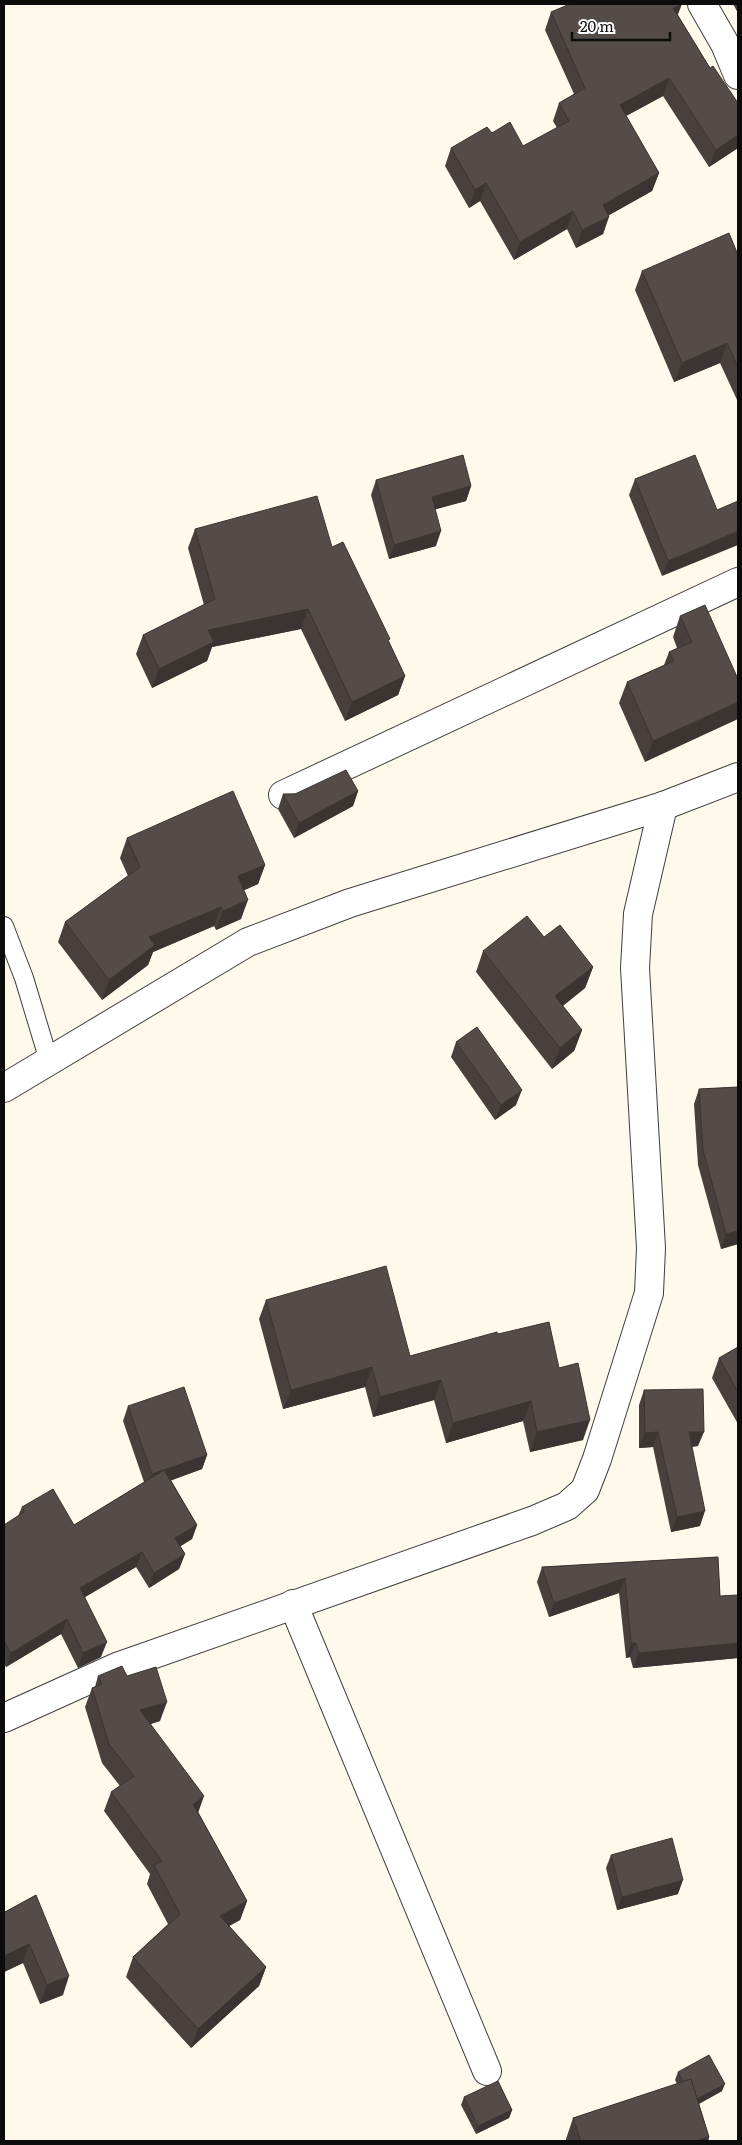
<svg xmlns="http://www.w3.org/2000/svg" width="742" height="2145" font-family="Literata,serif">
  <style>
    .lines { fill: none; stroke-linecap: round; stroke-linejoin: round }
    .lane-casing { stroke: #3f3f3f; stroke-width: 20 }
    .street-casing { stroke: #3f3f3f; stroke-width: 30 }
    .lane { stroke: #fff; stroke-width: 18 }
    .street { stroke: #fff; stroke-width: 28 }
    .wall { fill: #49403e }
    .shaded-wall { fill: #3c3432 }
    .building { fill: #554b48; stroke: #3c3432 }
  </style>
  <rect width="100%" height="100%" fill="#fff9eb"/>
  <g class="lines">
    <defs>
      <polyline id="lane" points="4,926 24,978 49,1061"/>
      <g id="street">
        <polyline points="702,4 725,44 738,75"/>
        <polyline points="283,795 738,582"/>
        <polyline points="4,1088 248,942 350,903 663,806 738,777"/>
        <polyline points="293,1604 487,2071"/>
        <polyline points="4,1718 117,1667 532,1521 567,1506 585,1490 597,1459 649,1293 651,1248 635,968 638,914 663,806"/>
      </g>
    </defs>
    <use href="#lane" class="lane-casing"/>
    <use href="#street" class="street-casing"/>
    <use href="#lane" class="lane"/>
    <use href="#street" class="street"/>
  </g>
  <g class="wall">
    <polygon points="733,4 738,4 738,13"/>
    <polygon points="551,12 678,15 710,68 738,103 738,148 709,167 663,96 626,116 659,173 652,191 609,215 603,234 576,248 567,229 514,260 480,201 469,208 445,166 451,148 492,133 523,146 557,128 553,121 559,103 574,94 545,30"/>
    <polygon points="738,255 738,402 720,363 674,382 635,290 642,271"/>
    <polygon points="635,479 717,510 662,576 629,495"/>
    <polygon points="376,480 471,486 466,501 435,509 436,546 389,559 371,495"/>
    <polygon points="195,529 332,547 389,642 405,676 398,695 345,721 301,629 212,647 207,661 152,688 136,654 143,635 204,605 188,548"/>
    <polygon points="680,616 738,679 645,762 619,703 627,682 664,665 669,652 677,648 673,637"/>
    <polygon points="358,791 353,806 294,838 278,809 283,794"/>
    <polygon points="127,838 265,865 258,884 244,890 241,919 216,930 214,926 153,952 148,965 102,1000 58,942 65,922 128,876 120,858"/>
    <polygon points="544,937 593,967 585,988 563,1006 582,1030 574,1051 552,1069 476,972 483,951"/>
    <polygon points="456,1042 516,1105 495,1120 451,1057"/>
    <polygon points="738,1087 738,1244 721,1249 698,1165 694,1104 699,1089"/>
    <polygon points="266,1300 410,1356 498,1334 559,1368 583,1440 530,1452 523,1421 446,1443 434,1400 373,1417 365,1387 283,1409 259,1319"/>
    <polygon points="738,1347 738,1424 712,1378 719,1358"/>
    <polygon points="644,1390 698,1446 692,1447 700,1526 671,1532 653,1447 639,1448 639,1405"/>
    <polygon points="128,1406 207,1455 202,1469 171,1480 197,1525 192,1539 180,1546 185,1554 179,1569 149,1588 136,1567 85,1597 101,1657 78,1668 61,1634 6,1667 4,1664 4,1525 18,1516 22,1507 74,1525 144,1482 123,1421"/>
    <polygon points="718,1557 720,1596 738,1595 738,1658 633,1668 630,1657 626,1658 619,1593 549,1617 537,1582 542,1567"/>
    <polygon points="98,1676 127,1676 160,1721 150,1724 247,1901 240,1920 229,1926 266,1967 259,1986 191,2048 126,1977 133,1957 168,1924 147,1884 150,1874 104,1811 111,1792 120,1786 102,1763 85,1707 92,1688 95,1687"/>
    <polygon points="611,1855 678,1894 617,1910 606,1868"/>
    <polygon points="36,1895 63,1995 40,2004 23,1963 4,1972 4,1909 5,1912"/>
    <polygon points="678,2072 722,2091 699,2104 709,2137 708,2141 566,2141 566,2139 573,2118 677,2084 675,2080"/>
    <polygon points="464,2097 512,2110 509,2118 476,2134 461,2105"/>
  </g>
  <g class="shaded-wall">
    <polygon points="682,4 675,22 673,8"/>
    <polygon points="669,78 663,96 613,123 620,105"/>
    <polygon points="738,135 738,148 709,167 716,150"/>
    <polygon points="659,173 652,191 597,222 603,205"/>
    <polygon points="486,183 480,201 469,208 475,190"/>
    <polygon points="573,211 567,229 514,260 520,242"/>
    <polygon points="609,217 603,234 576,248 582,230"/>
    <polygon points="727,343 720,363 674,382 682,363"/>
    <polygon points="471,486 466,501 426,512 432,497"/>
    <polygon points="441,531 436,546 389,559 394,545"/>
    <polygon points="738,531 738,545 662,576 668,561"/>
    <polygon points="308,609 301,629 212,647 207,661 152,688 159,669 208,630"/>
    <polygon points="405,676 398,695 345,721 352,702"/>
    <polygon points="738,702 738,719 645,762 653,741"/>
    <polygon points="358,791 353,806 294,838 299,823"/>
    <polygon points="265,865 258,884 231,896 238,876"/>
    <polygon points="248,900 241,919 216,930 223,911"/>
    <polygon points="221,907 214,926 153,952 148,965 102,1000 109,980 149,937"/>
    <polygon points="593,967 585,988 548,1017 555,996"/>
    <polygon points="582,1030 574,1051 552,1069 560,1048"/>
    <polygon points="522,1090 516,1105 495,1120 501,1105"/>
    <polygon points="738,1231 738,1244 721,1249 726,1234"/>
    <polygon points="372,1367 365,1387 283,1409 291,1390"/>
    <polygon points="441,1380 434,1400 373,1417 380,1397"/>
    <polygon points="531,1401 523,1421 446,1443 453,1423"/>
    <polygon points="590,1420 583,1440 530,1452 537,1432"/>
    <polygon points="658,1432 653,1447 639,1448 645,1433"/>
    <polygon points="689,1432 704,1432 698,1446 683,1447"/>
    <polygon points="207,1455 202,1469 159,1485 164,1470"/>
    <polygon points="164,1470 146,1489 152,1474"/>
    <polygon points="705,1511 700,1526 671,1532 677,1517"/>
    <polygon points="197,1525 192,1539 170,1553 175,1538"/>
    <polygon points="142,1552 136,1567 75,1603 80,1588"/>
    <polygon points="185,1554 179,1569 149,1588 154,1573"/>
    <polygon points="625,1578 619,1593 549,1617 554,1603"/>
    <polygon points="67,1619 61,1634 6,1667 11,1653"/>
    <polygon points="107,1642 101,1657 78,1668 83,1653"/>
    <polygon points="631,1643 636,1643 630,1657 626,1658"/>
    <polygon points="738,1643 738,1658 633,1668 639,1653"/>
    <polygon points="167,1702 160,1721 133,1730 140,1710"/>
    <polygon points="204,1796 197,1816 193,1804"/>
    <polygon points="683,1880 678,1894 617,1910 622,1897"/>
    <polygon points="247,1901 240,1920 213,1935 220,1916"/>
    <polygon points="29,1944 23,1963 4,1972 4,1956"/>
    <polygon points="266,1967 259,1986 191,2048 198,2029"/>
    <polygon points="69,1976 63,1995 40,2004 47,1985"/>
    <polygon points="725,2084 722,2091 691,2108 694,2100"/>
    <polygon points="512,2110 509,2118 476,2134 478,2126"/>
    <polygon points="709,2137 708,2141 696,2141"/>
  </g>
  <g class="building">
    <polygon points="570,4 682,4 673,8 710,68 713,66 738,103 738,135 716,150 669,78 620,105 659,173 603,205 609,217 582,230 573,211 520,242 486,183 475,190 451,148 487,127 492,133 510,122 523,146 569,121 559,103 585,88 551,12"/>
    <polygon points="729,233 738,255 738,367 727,343 682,363 642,271"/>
    <polygon points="463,455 471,486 432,497 441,531 394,545 376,480"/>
    <polygon points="695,455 717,510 738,501 738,531 668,561 635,479"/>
    <polygon points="317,496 332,547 343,542 390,639 388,640 405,676 352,702 308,609 208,630 214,642 159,669 143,635 215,599 195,529"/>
    <polygon points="705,605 738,679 738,702 653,741 627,682 674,661 669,652 692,642 680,616"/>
    <polygon points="346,770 358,791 299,823 283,794 295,794"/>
    <polygon points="233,791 265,865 238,876 248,900 223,911 221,907 149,937 155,945 109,980 65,922 140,867 127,838"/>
    <polygon points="527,916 544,937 560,925 593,967 555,996 582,1030 560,1048 483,951"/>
    <polygon points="477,1027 522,1090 501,1105 456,1042"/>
    <polygon points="738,1087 738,1231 726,1234 703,1150 699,1089"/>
    <polygon points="386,1266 410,1356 497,1332 498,1334 549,1322 559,1368 578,1363 590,1420 537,1432 531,1401 453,1423 441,1380 380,1397 372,1367 291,1390 266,1300"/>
    <polygon points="738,1347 738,1392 719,1358"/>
    <polygon points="184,1387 207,1455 164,1470 197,1525 175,1538 185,1554 154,1573 142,1552 80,1588 107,1642 83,1653 67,1619 11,1653 4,1641 4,1525 24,1512 22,1507 53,1489 74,1525 164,1470 152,1474 128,1406"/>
    <polygon points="703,1389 704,1432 689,1432 705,1511 677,1517 658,1432 645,1433 644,1390"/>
    <polygon points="718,1557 720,1596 738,1595 738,1643 639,1653 636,1643 631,1643 625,1578 554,1603 542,1567"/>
    <polygon points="122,1666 127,1676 156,1667 167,1702 140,1710 204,1796 193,1804 247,1901 220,1916 266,1967 198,2029 133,1957 180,1914 154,1865 162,1861 111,1792 134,1776 109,1744 92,1688 102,1684 98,1676"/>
    <polygon points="672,1838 683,1880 622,1897 611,1855"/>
    <polygon points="36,1895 69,1976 47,1985 29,1944 4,1956 4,1909 5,1912"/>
    <polygon points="709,2055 725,2084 697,2099 691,2079 683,2082 678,2072"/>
    <polygon points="691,2079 709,2137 696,2141 581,2141 573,2118"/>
    <polygon points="498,2081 512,2110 478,2126 464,2097"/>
  </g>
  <rect width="742" height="2145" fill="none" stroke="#0c0c0c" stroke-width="10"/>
  <path d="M572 32v8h98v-8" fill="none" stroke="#0c0c0c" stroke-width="2.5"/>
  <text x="580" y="32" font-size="15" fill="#0c0c0c" stroke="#ffffff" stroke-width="4" paint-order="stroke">20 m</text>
</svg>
